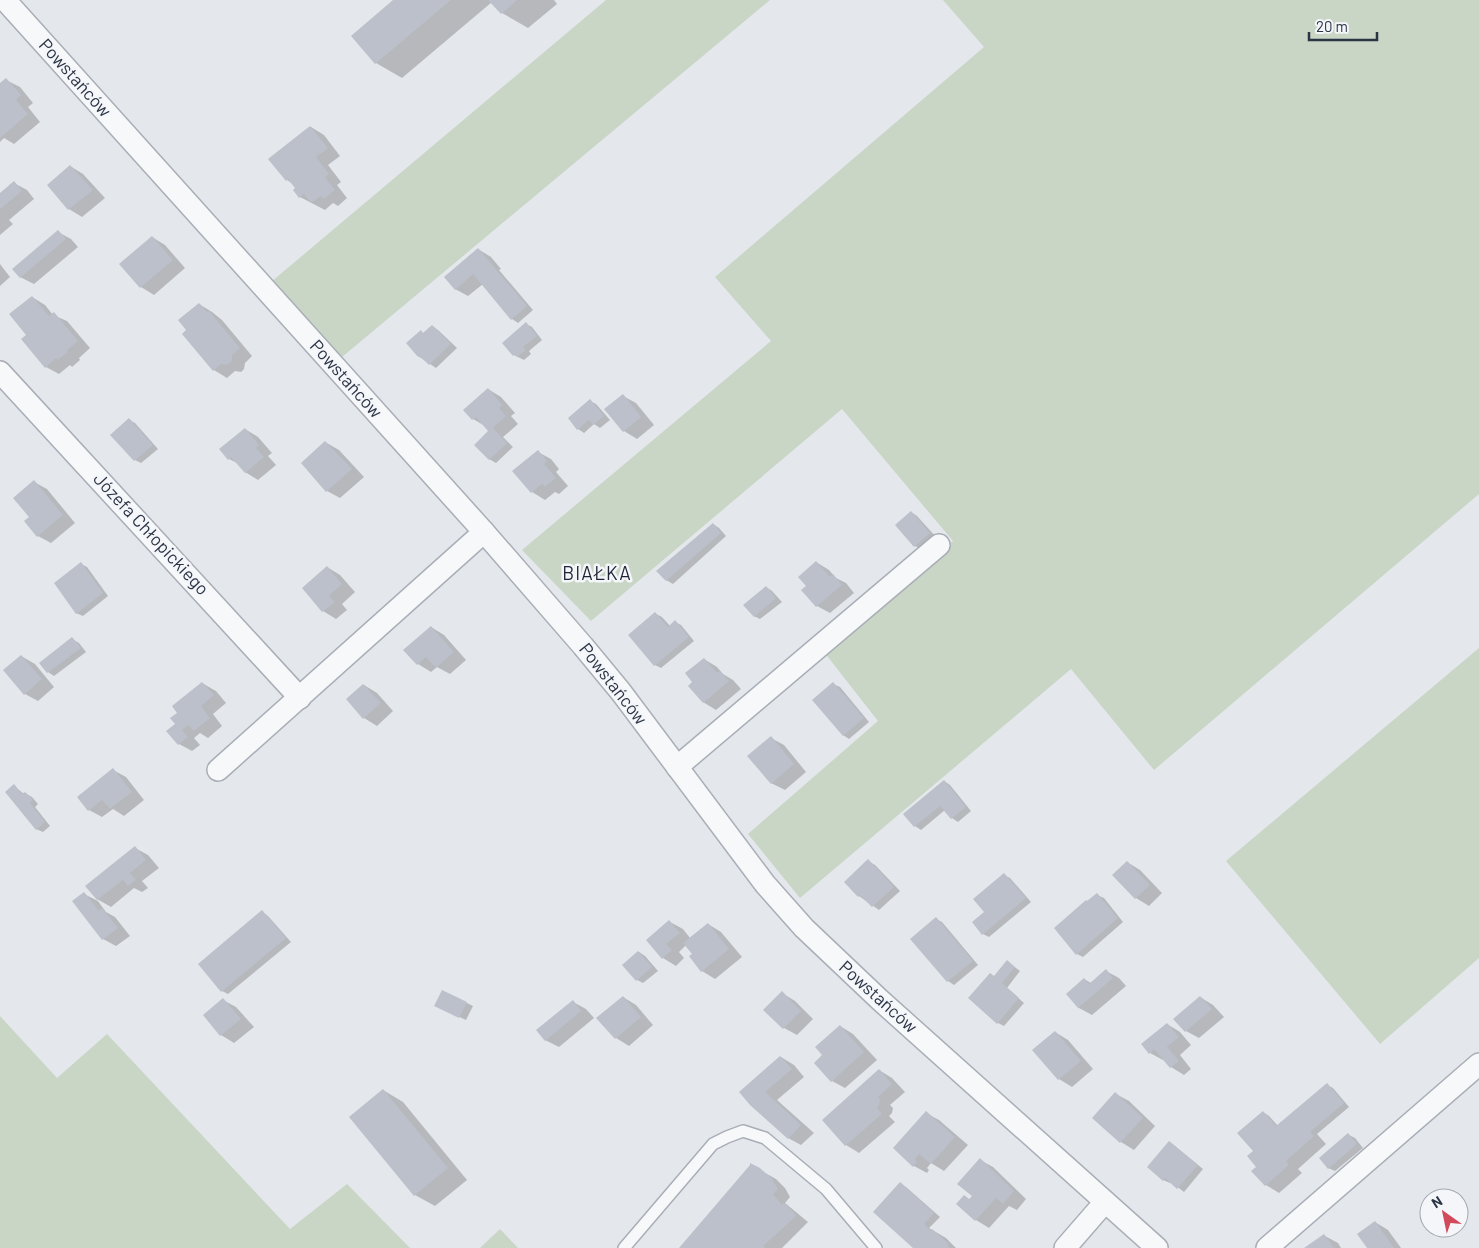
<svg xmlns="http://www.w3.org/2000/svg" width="1479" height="1248" font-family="Barlow,sans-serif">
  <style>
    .green { fill: #c9d6c5 }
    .shadow { fill: #0003 }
    .building { fill: #bbc0ca }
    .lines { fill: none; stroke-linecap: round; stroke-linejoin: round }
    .lane-casing { stroke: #a9aeb7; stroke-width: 14 }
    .street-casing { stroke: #a9aeb7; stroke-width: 24 }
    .lane { stroke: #f7f8fa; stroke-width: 11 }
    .street { stroke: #f7f8fa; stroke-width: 21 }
    .labels { text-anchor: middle; stroke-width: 5; stroke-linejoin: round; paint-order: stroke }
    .street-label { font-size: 18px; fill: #2b3445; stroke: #f4f6f9 }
    .neighbourhood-label { font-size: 19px; letter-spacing: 1px; fill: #1d2536; stroke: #f4f6f9 }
  </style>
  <rect width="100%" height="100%" fill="#e4e7ec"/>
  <g class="green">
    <polygon points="606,0 770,0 342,357 271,282"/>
    <polygon points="943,0 1479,0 1479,494 1154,770 1071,669 800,898 748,834 878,721 824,652 953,541 842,409 591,621 522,550 771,341 715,277 984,47"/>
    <polygon points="1479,648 1479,958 1380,1044 1226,861"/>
    <polygon points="0,1016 57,1078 107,1034 290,1229 347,1184 410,1248 0,1248"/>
    <polygon points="500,1229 518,1248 480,1248"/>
  </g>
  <g class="shadow">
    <polygon points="395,0 554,0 557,4 528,28 502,13 492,2 402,78 376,63"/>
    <polygon points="6,80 20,87 33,103 28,107 40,122 14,144 4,138 0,142 0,85"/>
    <polygon points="311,127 324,135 340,156 328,165 341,182 337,185 347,198 338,206 333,203 325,210 300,197 293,184 287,180"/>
    <polygon points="70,166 83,174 105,198 82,217 69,209 49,185"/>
    <polygon points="14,183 27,190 34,199 9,220 13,224 0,235 0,195"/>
    <polygon points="58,232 71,239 78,247 34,284 20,277"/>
    <polygon points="152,237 165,245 185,268 154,295 141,287 121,265"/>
    <polygon points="478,249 491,257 501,269 499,270 533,310 518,323 512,319 483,284 468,296 455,289"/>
    <polygon points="0,264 10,277 0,286"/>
    <polygon points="32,297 45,305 53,315 67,321 90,348 79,358 80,360 72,367 70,365 59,374 46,367 28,335"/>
    <polygon points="199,304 212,312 222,320 252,356 245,363 244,369 241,372 235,371 227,378 214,370 184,334 188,330"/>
    <polygon points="526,324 532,327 542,340 529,351 531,354 524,360 514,355 503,343"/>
    <polygon points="432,326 438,330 457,348 436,368 418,356 424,333"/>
    <polygon points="488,389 501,397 515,413 511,416 518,424 503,437 513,447 496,463 489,459 491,432 485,426 473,419"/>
    <polygon points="623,396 636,403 654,425 637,439 624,431"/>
    <polygon points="590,401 596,404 610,420 600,428 594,424 584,433 578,429 569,418"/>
    <polygon points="129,420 135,423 158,449 141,463 135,460"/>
    <polygon points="245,429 258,437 272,453 268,456 276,465 258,480 245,472 239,464 229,459"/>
    <polygon points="325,442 339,450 364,477 340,498 327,491"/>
    <polygon points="538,452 551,459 559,469 556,472 568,486 559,494 555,492 545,500 532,492"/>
    <polygon points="34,482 47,489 75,523 51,543 38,536 30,518"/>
    <polygon points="911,512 917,516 936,537 921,549 915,546"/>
    <polygon points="713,524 719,528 726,536 673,584 666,580"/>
    <polygon points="816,562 829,570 836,578 846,583 854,593 830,613 817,606 807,586"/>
    <polygon points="81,564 87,567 108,596 83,616 76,613"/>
    <polygon points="327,567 340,575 355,592 342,604 347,610 336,619 323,611 303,588"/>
    <polygon points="766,587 772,591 782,602 760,619 754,616"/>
    <polygon points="656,614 662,617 670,626 675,622 681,625 694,641 661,668 655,665"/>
    <polygon points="431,627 444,635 466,660 450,674 437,667 431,672 418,664 405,650"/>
    <polygon points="72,639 79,643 86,652 54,676 48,672"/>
    <polygon points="21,656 35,664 54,687 38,701 25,694"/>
    <polygon points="704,659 717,667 723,674 733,680 741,689 716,710 703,702 694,682"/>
    <polygon points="202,683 216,691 226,703 213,714 222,726 208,738 200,733 194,738 200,745 192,751 179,744 177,724"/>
    <polygon points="833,684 840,687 869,722 849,739 843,735"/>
    <polygon points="364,685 377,693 393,711 377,726 364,718 348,700"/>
    <polygon points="771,738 784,745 806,772 785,790 771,783"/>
    <polygon points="113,770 126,777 144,800 124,816 113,809 102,817 89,810"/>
    <polygon points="944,781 950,785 971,811 958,822 952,818 945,810 921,830 915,826 905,814"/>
    <polygon points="14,786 24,794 25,793 32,797 38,804 35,807 50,826 43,832 36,829"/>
    <polygon points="135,848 148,855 159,868 142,881 148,888 142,892 134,888 111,907 97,899"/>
    <polygon points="868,861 875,865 900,891 879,910 859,896"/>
    <polygon points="1127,862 1140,870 1162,893 1149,906 1136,898"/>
    <polygon points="1004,875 1010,878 1031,902 989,937 983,934 986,912"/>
    <polygon points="84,894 98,901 106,912 115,917 130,936 116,946 103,939"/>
    <polygon points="1097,895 1104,898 1123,922 1083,957 1077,954"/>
    <polygon points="262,912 268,916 291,942 228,994 222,991"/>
    <polygon points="936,919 942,922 978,965 954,985 948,981"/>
    <polygon points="670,922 683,929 690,938 708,924 721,932 742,957 715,979 702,971 693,954 686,945 679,952 684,958 676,966 663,958"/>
    <polygon points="639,952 645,956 658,971 643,983 637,980"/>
    <polygon points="1008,962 1020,971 1007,988 1024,1003 1004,1026 998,1023 994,977"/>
    <polygon points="1106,971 1119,978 1126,986 1092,1015 1079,1008 1068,994 1084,979 1091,983"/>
    <polygon points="782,993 795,1001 813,1019 797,1035 784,1028"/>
    <polygon points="623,997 636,1005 653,1025 629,1046 616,1038"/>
    <polygon points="1200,997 1213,1005 1224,1017 1199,1038 1186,1031"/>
    <polygon points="223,1000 236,1007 254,1027 234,1043 221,1035 204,1015"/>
    <polygon points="573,1002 586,1009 594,1018 559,1047 545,1040"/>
    <polygon points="467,1003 473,1006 466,1020 442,1009"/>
    <polygon points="1167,1024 1180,1032 1191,1045 1180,1055 1191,1069 1184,1075 1171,1067 1164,1059 1163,1060 1150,1053"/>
    <polygon points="840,1026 853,1034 877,1060 845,1088 832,1081 824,1056"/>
    <polygon points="1055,1032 1068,1040 1093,1069 1072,1087 1059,1079 1034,1050"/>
    <polygon points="781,1057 794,1065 804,1077 777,1100 814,1133 801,1145 788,1138 751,1104"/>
    <polygon points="879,1070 892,1078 905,1092 890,1105 893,1108 892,1113 889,1116 895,1122 859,1153 846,1145 824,1120"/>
    <polygon points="1327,1085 1333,1088 1349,1107 1317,1134 1326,1144 1298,1169 1302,1173 1279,1193 1266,1185 1258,1167 1254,1151 1263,1112 1269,1116 1278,1126"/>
    <polygon points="383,1090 403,1102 467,1180 435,1206 415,1195"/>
    <polygon points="1116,1094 1129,1101 1155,1126 1134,1150 1121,1142 1094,1118"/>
    <polygon points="926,1113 939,1120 968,1145 944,1171 931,1163 927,1168 929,1170 927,1173 914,1166 895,1148"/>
    <polygon points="1349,1135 1355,1138 1363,1148 1335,1171 1328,1168"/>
    <polygon points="1170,1142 1203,1169 1184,1192 1171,1182 1170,1183 1163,1180"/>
    <polygon points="980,1160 993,1167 1026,1199 1017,1210 1009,1206 989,1228 976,1220 974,1196"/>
    <polygon points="751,1165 776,1179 785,1188 790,1197 785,1203 808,1222 782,1248 681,1248"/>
    <polygon points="900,1183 906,1187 940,1217 929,1228 946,1238 956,1248 915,1248"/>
    <polygon points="1375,1222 1388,1230 1401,1248 1368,1248"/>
    <polygon points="1325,1236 1338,1243 1341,1248 1307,1248"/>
  </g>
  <g class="building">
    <polygon points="393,0 451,0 375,64 351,36"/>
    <polygon points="488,0 517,0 501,14"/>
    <polygon points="6,78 21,95 16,100 28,114 0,138 0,83"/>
    <polygon points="310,126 328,148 316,157 329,174 325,177 335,190 324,199 321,196 311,203 304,194 299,198 293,190 295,188 288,179 286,181 268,159"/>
    <polygon points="70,165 93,190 68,210 47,185"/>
    <polygon points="14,181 22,191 0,209 0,193"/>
    <polygon points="58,230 66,239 20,278 12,269"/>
    <polygon points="152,236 173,260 140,288 119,264"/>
    <polygon points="478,248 527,306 511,320 473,274 455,290 444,277"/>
    <polygon points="32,296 49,316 54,312 78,341 67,350 68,352 58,360 56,358 45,368 21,339 26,335 9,314"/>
    <polygon points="199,303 207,312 209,311 240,348 232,355 232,361 227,365 221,364 213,371 182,334 186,330 178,320"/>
    <polygon points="526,322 537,336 523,347 526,350 517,357 515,354 513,356 502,343"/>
    <polygon points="432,325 451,344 429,365 419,355 418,357 406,343 421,330 423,333"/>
    <polygon points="488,388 502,405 499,408 506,416 493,428 507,443 489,460 474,445 488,431 476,417 472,420 463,410"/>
    <polygon points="623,394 641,417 623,432 604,409"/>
    <polygon points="590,399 604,416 593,425 589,420 577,430 568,418"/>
    <polygon points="129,418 153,445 134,461 110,435"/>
    <polygon points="245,428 259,445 256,448 264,457 245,473 231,457 228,460 219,449"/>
    <polygon points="325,441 352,469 326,492 301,463"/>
    <polygon points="538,450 547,461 544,464 556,478 545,487 542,484 531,493 512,471"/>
    <polygon points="34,480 63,515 37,537 24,521 29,517 13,498"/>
    <polygon points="911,511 930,533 914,547 895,525"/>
    <polygon points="713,523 721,533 666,581 656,571"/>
    <polygon points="816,561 830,577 833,574 842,585 816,607 801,590 806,586 798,577"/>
    <polygon points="81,562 103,593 76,614 54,583"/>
    <polygon points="327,566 342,584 329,596 335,602 322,612 302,588"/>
    <polygon points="766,586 776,598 754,617 743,605"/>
    <polygon points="655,612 668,627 675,620 689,637 654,666 628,635"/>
    <polygon points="431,626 454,652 436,668 426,657 417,665 403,650"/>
    <polygon points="72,637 81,648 47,673 39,663"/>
    <polygon points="21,655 42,679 24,695 3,670"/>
    <polygon points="704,658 717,673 720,671 729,681 703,703 688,686 692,682 685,673"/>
    <polygon points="202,682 214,695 201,706 210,718 194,731 188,725 182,730 188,737 178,745 166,731 175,724 170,718 177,713 172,706"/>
    <polygon points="833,682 864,718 843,736 812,700"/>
    <polygon points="363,684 381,703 363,719 346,699"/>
    <polygon points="771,736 794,764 771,784 747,756"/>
    <polygon points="113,768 132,792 110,809 102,800 88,811 77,797"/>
    <polygon points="944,780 966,807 951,819 940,806 914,827 903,814"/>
    <polygon points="14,784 22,794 25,792 33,800 30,803 45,822 36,830 5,792"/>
    <polygon points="135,846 146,860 130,873 136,880 128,886 123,880 97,900 85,886"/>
    <polygon points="868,859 894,887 872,907 860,895 858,897 844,882"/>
    <polygon points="1127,861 1150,885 1135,899 1112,875"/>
    <polygon points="1004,873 1026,898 982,935 972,922 984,912 973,899"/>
    <polygon points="84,892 99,911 102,908 118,928 102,940 72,901"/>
    <polygon points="1097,893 1118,918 1076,955 1054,928 1086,900 1087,901"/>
    <polygon points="262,910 286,938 221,992 198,964"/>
    <polygon points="936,917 973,961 947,982 910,939"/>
    <polygon points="669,920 680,933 666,944 672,950 662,959 646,940"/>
    <polygon points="708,923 729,949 701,972 689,956 692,954 683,943"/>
    <polygon points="638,951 652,967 636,981 622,965"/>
    <polygon points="1007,960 1015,967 1002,983 1019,998 997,1024 968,998 990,973 994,976"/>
    <polygon points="1106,969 1113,978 1078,1008 1066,994 1084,978 1089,984"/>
    <polygon points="442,990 467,1002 459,1018 434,1006"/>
    <polygon points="782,991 801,1011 783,1029 763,1010"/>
    <polygon points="623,996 641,1017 615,1039 596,1018"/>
    <polygon points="1200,996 1212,1009 1185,1032 1173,1019"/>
    <polygon points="223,998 241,1019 220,1036 203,1015"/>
    <polygon points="573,1000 581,1011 545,1041 536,1030"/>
    <polygon points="1167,1023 1179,1037 1167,1047 1179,1061 1170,1068 1154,1049 1149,1054 1141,1044"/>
    <polygon points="840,1025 864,1052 831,1082 814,1063 822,1055 815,1047"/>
    <polygon points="1055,1031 1081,1061 1058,1080 1032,1050"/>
    <polygon points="780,1056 792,1069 765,1092 801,1125 788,1139 750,1105 739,1092"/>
    <polygon points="879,1069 892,1084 878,1097 880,1100 879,1105 877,1108 882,1114 845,1146 822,1120"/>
    <polygon points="1327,1083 1344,1103 1310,1132 1314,1136 1286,1161 1289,1165 1265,1186 1251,1171 1256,1167 1247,1156 1253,1151 1237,1133 1263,1111 1276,1126"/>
    <polygon points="383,1089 448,1168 414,1196 349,1117"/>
    <polygon points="1115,1092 1143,1118 1120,1143 1092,1118"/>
    <polygon points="926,1111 955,1137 931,1164 919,1154 915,1159 917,1162 913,1167 893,1148"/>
    <polygon points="1348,1133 1357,1144 1328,1169 1319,1158"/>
    <polygon points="1169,1141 1198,1165 1177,1189 1165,1178 1163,1181 1147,1167"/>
    <polygon points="980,1158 1014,1191 1003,1204 996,1198 975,1221 956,1204 964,1195 969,1199 972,1196 957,1184"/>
    <polygon points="750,1163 760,1168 772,1179 778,1189 773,1194 782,1205 784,1203 796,1215 795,1217 763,1246 765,1248 679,1248 750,1165"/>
    <polygon points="900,1182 934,1213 924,1224 931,1231 932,1229 949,1244 947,1245 950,1248 913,1248 873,1212"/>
    <polygon points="1375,1221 1394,1248 1367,1248 1357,1234"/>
    <polygon points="1324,1234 1334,1248 1304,1248"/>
  </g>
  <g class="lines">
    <defs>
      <polyline id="lane" points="624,1248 713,1144 727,1137 743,1131 765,1138 826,1189 876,1248"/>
      <g id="street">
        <polyline points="5,0 484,532 583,646 621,692 765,884 804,928 880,1000 1157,1248"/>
        <polyline points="0,372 300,698"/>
        <polyline points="677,767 939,545"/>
        <polyline points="218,770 484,532"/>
        <polyline points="1065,1248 1105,1202"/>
        <polyline points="1267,1248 1479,1064"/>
      </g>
    </defs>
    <use href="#lane" class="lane-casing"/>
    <use href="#street" class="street-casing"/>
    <use href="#lane" class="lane"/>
    <use href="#street" class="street"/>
  </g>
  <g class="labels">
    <g class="street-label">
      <text transform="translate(75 78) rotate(48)" y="6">Powstańców</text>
      <text transform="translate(346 379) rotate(48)" y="6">Powstańców</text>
      <text transform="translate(151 534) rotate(47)" y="6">Józefa Chłopickiego</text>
      <text transform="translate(613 684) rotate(52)" y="6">Powstańców</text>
      <text transform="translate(878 997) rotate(42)" y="6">Powstańców</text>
    </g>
    <g class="neighbourhood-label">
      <text x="597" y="580">BIAŁKA</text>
    </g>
  </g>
  <g transform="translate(1444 1213) rotate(327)"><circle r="24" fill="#f4f6f9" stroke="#a4a8b1"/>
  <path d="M0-4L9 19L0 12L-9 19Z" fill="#d1495b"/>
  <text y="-8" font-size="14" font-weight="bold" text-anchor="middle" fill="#2b3445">N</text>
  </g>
  <path d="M1309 32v8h68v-8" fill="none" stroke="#2b3445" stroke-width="2.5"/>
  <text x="1316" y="32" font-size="15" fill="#2b3445" stroke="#f4f6f9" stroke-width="4" paint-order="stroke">20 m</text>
</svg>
